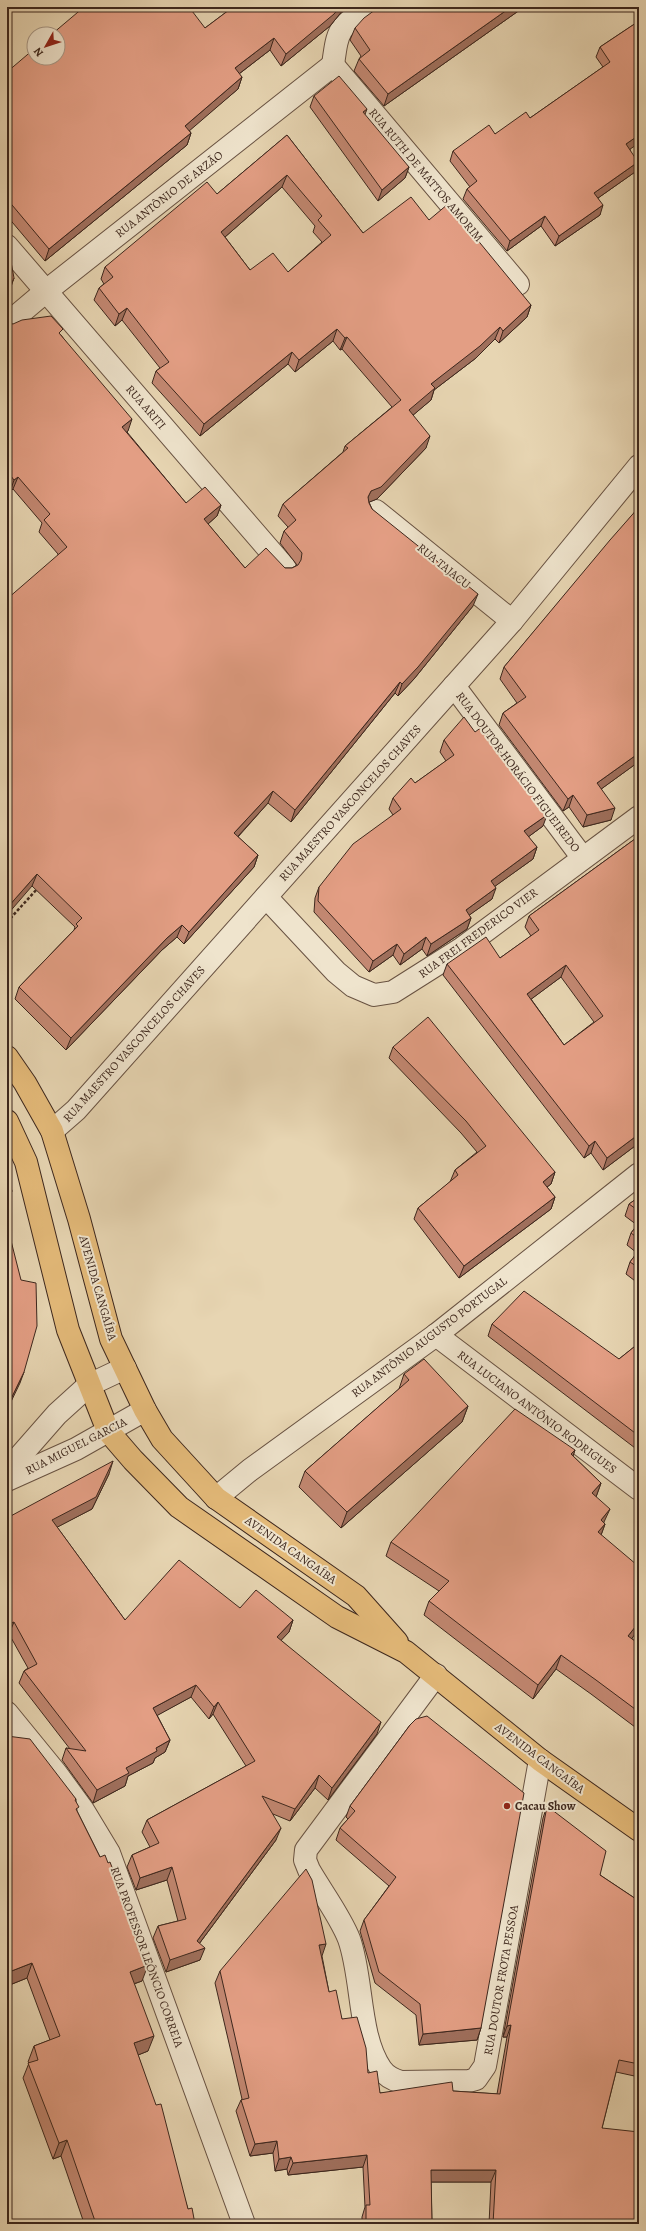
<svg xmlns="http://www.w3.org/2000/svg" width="646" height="2231" font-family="Alegreya,serif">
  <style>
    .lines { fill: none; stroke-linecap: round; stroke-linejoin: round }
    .minor-casing { stroke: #685242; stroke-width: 24 }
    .major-casing { stroke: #3d271d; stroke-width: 24 }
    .path { stroke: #3d271d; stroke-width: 2.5; stroke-dasharray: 3 2; stroke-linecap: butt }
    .minor { stroke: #efe4cd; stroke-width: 22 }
    .major { stroke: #e4ba79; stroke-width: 22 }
    .wall { fill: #c38872; stroke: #3d271d; fill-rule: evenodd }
    .shaded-wall { fill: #9f6f5c; stroke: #3d271d }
    .building { fill: #e39e84; stroke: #3d271d; fill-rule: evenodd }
    .poi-dot { fill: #8f2418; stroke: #efe4cd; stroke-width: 1.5 }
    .labels { text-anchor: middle; stroke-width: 4; stroke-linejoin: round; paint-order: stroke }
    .street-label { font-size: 12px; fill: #3d271d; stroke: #efe4cd }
    .poi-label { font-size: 12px; font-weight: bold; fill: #3d271d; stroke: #efe4cd; text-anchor: start }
  </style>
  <rect width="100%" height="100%" fill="#e7d5b2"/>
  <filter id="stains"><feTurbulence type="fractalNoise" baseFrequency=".005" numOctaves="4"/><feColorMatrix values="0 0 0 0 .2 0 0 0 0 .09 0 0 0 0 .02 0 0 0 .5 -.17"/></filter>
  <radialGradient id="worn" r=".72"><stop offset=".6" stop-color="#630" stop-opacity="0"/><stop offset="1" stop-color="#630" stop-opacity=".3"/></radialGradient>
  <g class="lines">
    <defs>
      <g id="minor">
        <polyline points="333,65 518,284"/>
        <path d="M333,65C338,28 338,28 370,7"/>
        <polyline points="7,246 285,568"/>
        <polyline points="7,324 45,292 333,65"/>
        <polyline points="376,511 512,621"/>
        <polyline points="454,686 582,857"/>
        <polyline points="266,897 336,972 353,986 374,995 393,992 461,949 639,817"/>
        <polyline points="52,1131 76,1110 454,686 512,621 639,466"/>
        <polyline points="436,1335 639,1489"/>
        <polyline points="7,1471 57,1414 89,1385 125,1368"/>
        <polyline points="7,1480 76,1449 145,1410"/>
        <polyline points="216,1498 250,1470 436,1335 639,1174"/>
        <path d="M436,1675L306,1850L305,1860L309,1870C321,1891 340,1916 349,1939C363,1978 358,2036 381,2069C386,2076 394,2080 401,2082L469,2081L476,2079L485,2066L540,1760"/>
        <polyline points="7,1713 56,1773 83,1810 109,1853 244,2224"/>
      </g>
      <g id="major">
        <polyline points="7,1057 25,1083 52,1131 79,1219 111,1339 145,1410 162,1439 216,1498 356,1596 397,1642"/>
        <polyline points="7,1121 26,1162 68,1330 108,1431 133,1460 179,1507 337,1617 406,1652 540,1760 639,1830"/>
      </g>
    </defs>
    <use href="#minor" class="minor-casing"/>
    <use href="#major" class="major-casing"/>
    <polyline class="path" points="7,922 38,888"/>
    <use href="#minor" class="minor"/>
    <use href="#major" class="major"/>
  </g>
  <g class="wall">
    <polygon points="233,7 348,7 343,10 330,26 281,66 270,50 239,74 242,77 238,89 189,130 191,133 187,145 45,261 7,216 7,72 205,28"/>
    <polygon points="524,7 384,106 354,71 359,59 361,56 350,40 355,28"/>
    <polygon points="639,21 630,149 635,172 598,198 600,215 555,246 541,226 507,251 463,199 467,189 470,187 450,161 453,151 495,134 530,118 603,67 596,57 600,47"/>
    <polygon points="314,96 409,167 405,178 378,201 310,107"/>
    <path d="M287,135L363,233L429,220L531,305L527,317L499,343L495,339L476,358L434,390L431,400L413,415L426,448L377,499L369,502L372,509L473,606L414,679L398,696L395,693L291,822L268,803L238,837L258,855L254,867L184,944L177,937L162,950L66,1050L15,999L19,987L74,930L75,927L32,886L58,554L39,532L42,523L13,489L10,492L7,488V323L61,335L128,431L127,432L186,503L221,505L217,516L208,524L245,568H292L297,565L280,543L284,531L288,527L278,516L283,504L343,452L345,446L392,407L342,349L340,350L333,341L295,372L288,364L200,436L152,383L156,371L160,368L122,320L115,326L94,300L99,288L104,284L101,279L105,267L217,194ZM282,187L315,226L313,232L322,242L288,272L250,270L225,237Z"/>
    <polygon points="639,507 639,766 637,763 601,789 611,820 583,827 569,807 563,811 499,725 503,713 517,703 500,679 504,667"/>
    <polygon points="444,740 543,826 528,837 537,847 533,859 495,886 492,899 469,915 471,918 467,929 427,956 422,949 400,965 393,955 369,972 314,912 315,898 319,887 393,815 389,809 393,798 415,783 446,761 440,752"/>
    <path d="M639,836V1143L603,1170L591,1153L584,1158L443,975L447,964L500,958L531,936L525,927L529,916ZM561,977L594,1022L564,1045L531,999Z"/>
    <polygon points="393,1047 555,1172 551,1184 547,1187 555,1197 551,1209 459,1278 414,1219 418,1208 450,1182 455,1170 477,1152 461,1133 389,1058"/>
    <polygon points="639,1197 639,1284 626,1274 630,1262 637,1253 627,1245 631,1233 637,1225 625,1216 629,1204"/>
    <polygon points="492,1324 619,1359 639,1343 639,1451 488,1336"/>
    <polygon points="404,1374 468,1406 462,1422 341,1528 299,1487 305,1471 399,1389"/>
    <polygon points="575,1450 573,1456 601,1483 596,1497 604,1523 605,1524 601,1535 632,1639 639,1644 639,1730 591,1694 556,1669 533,1699 424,1615 429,1601 439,1591 386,1556 391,1542"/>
    <polygon points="109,1474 92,1509 57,1527 125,1620 240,1608 293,1620 289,1632 281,1640 377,1734 328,1800 315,1788 290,1821 273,1814 276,1840 199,1944 200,1960 166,1972 153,1938 158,1926 178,1921 167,1880 136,1890 127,1867 132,1855 150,1847 142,1832 147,1820 246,1766 213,1714 209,1719 191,1697 157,1715 170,1740 165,1752 155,1758 153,1763 128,1776 125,1786 93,1803 62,1760 66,1748 70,1749 19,1683 24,1671 28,1668 9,1634 7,1635 7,1518"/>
    <polygon points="410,1725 481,2028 477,2040 419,2045 416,2015 375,1983 360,1931 364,1920 389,1886 336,1840 340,1828 348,1819 346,1817 350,1806"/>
    <polygon points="7,1736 76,1799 76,1802 77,1811 100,1857 116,1887 142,1981 134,1984 148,2051 138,2055 188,2209 84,2223 61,2156 53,2159 23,2078 29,2063 28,2062 34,2046 50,2040 27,1978 7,1986"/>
    <polygon points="547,1806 600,1875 639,1901 639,2077 616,2072 602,2128 639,2224 489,2224 491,2182 431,2182 432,2224 362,2224 362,2217 365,2207 363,2167 288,2175 287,2169 275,2171 273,2153 250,2156 236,2111 241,2100 242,2099 215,1983 220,1971 322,1956 329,1992 368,2073 380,2093 453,2091 497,2094 507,2037 503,2037 543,1818"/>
  </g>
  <g class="shaded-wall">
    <polygon points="340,7 348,7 343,10 330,26 281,66 286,54"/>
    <polygon points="511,7 524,7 384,106 388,94"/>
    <polygon points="274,38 270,50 231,80 235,68"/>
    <polygon points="242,77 238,89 181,138 185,126"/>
    <polygon points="367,109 363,120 363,112"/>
    <polygon points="191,133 187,145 45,261 49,249"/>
    <polygon points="639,135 639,143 623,154 626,144"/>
    <polygon points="638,162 635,172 591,203 594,193"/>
    <polygon points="409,167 405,178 378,201 382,190"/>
    <polygon points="287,175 282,187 217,244 221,232"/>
    <polygon points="603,205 600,215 555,246 559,236"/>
    <polygon points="545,216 541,226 507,251 510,241"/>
    <polygon points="14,278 10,290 7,296 7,293"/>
    <polygon points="531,305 527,317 499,343 503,331"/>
    <polygon points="127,308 122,320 115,326 119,314"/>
    <polygon points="500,327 495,339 476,358 434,390 431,400 405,422 409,410 431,384"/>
    <polygon points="337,329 333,341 295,372 299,360"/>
    <polygon points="347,337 342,349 340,350 345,338"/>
    <polygon points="292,352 288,364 200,436 204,424"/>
    <polygon points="132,419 128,431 118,439 122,427"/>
    <polygon points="430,436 426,448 377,499 367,503 368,497 371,491"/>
    <polygon points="18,477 13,489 10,492 14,480"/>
    <polygon points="221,505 217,516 200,531 204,519"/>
    <polygon points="478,594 473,606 414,679 398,696 402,684"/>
    <polygon points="400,682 395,693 291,822 295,810"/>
    <polygon points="639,753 639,757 637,763 593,795 597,783"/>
    <polygon points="273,791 268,803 230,845 234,833"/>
    <polygon points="573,795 569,807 563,811 568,799"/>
    <polygon points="615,808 611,820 583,827 587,815"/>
    <polygon points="547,815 543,826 520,843 524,831"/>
    <polygon points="537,847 533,859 487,892 491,881"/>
    <polygon points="258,855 254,867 184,944 189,932"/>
    <polygon points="37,874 32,886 7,915 7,908"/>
    <polygon points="496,888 492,899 461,921 466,910"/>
    <polygon points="471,918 467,929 427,956 431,944"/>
    <polygon points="182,925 177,937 162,950 66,1050 71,1038 167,938"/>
    <polygon points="426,937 422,949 400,965 404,954"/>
    <polygon points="397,944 393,955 369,972 373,961"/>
    <polygon points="566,965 561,977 522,1006 527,994"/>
    <polygon points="639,1134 639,1143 603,1170 607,1158"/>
    <polygon points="595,1141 591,1153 584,1158 589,1146"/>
    <polygon points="555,1172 551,1184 539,1193 543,1182"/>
    <polygon points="7,1191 12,1191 8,1203 7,1203"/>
    <polygon points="555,1197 551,1209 459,1278 464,1266"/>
    <polygon points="24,1372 20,1383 7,1410 7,1407"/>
    <polygon points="468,1406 462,1422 341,1528 347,1512"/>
    <polygon points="575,1450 570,1464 571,1454"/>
    <polygon points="113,1461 109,1474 92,1509 48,1532 52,1520"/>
    <polygon points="601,1483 596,1497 592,1493"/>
    <polygon points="610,1509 604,1522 596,1534 601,1520"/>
    <polygon points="605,1524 600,1538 598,1532"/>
    <polygon points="293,1620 289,1632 273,1649 277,1637"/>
    <polygon points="14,1622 9,1634 7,1635 7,1629 9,1624"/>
    <polygon points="639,1622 639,1629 623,1650 628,1636"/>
    <polygon points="561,1655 556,1669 533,1699 538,1685"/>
    <polygon points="196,1685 191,1697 149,1720 153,1708"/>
    <polygon points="218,1702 213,1714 209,1719 214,1707"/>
    <polygon points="381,1722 377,1734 328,1800 332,1788"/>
    <polygon points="170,1740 165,1752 155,1758 153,1763 128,1776 125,1786 93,1803 97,1790 126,1768 156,1748"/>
    <polygon points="319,1775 315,1788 290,1821 295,1809"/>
    <polygon points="281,1828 276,1840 193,1952 205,1948 200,1960 166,1972 170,1960 197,1941"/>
    <polygon points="172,1867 167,1880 136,1890 140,1878"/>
    <polygon points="326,1944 322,1956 315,1957 319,1945"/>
    <polygon points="32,1963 27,1978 7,1986 7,1976 9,1972"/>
    <polygon points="148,1965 142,1981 124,1987 130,1972"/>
    <polygon points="511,2025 507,2037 503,2037 507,2026"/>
    <polygon points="481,2028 477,2040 419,2045 423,2034"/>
    <polygon points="154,2036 148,2051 128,2059 134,2043"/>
    <polygon points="67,2140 61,2156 53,2159 59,2143"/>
    <polygon points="277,2141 273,2153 250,2156 255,2144"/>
    <polygon points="367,2155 363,2167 288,2175 293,2163"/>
    <polygon points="291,2157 287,2169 275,2171 279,2159"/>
    <polygon points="431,2170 496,2170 491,2182 426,2182"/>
  </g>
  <g class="building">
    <polygon points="84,7 189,7 205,28 233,7 340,7 334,14 286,54 274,38 235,68 242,77 185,126 191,133 49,249 7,199 7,72 34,49 34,58 58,58 58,34 52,34"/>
    <polygon points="379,7 511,7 388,94 359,59 370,50 355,28 364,18"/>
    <polygon points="639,21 639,135 626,144 638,162 594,193 603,205 559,236 545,216 510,241 467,189 477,181 453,151 489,125 495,134 526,112 530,118 610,62 600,47"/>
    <polygon points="339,76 367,109 363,112 409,167 382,190 314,96"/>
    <path d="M287,135L363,233L411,197L429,220L448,204L531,305L503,331L500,327L480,346L431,384L435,388L409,410L430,436L381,487L371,491L368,497L369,503L372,509L478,594L418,667L402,684L400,682L295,810L273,791L234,833L258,855L189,932L182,925L167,938L71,1038L19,987L78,926L76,924L82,918L37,874L7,908V599L67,547L44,520L50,514L18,477L14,480L7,471V323L13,324L22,320L51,316L63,329L59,333L132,419L122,427L186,503L205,487L221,505L204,519L245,568L266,548L285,568H292L298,565L301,560L302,553L284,531L296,520L283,504L348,448L345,446L401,400L347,337L345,338L337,329L299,360L292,352L204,424L156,371L169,362L127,308L119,314L99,288L113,277L105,267L207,182L217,194ZM287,175L322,216L318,220L331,235L288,272L273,253L250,270L221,232Z"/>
    <polygon points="7,248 9,251 14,278 7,293"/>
    <polygon points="639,507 639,753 597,783 615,808 587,815 573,795 568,799 503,713 526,697 504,667 610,540"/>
    <polygon points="464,717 475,732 482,727 547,815 524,831 537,847 491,881 496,888 466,910 471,918 431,944 426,937 404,954 397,944 373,961 318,901 319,887 353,844 401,809 393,798 411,778 415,783 454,755 444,740"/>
    <path d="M639,836V1134L607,1158L595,1141L589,1146L447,964L486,937L500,958L539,930L529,916ZM566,965L603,1016L564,1045L527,994Z"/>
    <polygon points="428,1017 555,1172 543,1182 555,1197 464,1266 418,1208 458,1175 455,1170 486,1146 466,1121 393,1047"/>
    <polygon points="7,1174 12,1191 7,1191"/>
    <polygon points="639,1197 639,1211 629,1204"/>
    <polygon points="639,1223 639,1239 631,1233"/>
    <polygon points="7,1225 21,1280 36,1283 37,1326 24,1372 7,1407"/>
    <polygon points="639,1250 639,1268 630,1262"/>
    <polygon points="524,1291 619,1359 639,1343 639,1436 492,1324"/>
    <polygon points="424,1359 468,1406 347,1512 305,1471 409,1380 404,1374"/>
    <polygon points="515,1409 575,1450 571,1454 601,1483 592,1493 610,1509 601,1520 605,1524 598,1532 637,1565 639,1562 639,1622 628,1636 639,1644 639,1712 596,1680 561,1655 538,1685 429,1601 449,1581 391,1542"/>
    <polygon points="113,1461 96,1497 52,1520 125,1620 179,1560 240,1608 256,1590 293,1620 277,1637 381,1722 332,1788 319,1775 295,1809 262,1796 281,1828 197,1941 205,1948 170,1960 158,1926 186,1919 172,1867 140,1878 132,1855 159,1843 147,1820 255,1761 218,1702 214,1707 196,1685 153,1708 170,1740 156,1748 157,1751 126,1768 129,1773 97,1790 66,1748 86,1751 24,1671 37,1664 14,1622 9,1624 7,1622 7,1518"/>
    <polygon points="427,1716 524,1793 481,2028 423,2034 420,2004 379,1972 364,1920 396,1877 340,1828 355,1811 350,1806 410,1725 416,1719"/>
    <polygon points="7,1736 30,1739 76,1799 75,1800 79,1807 76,1809 100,1857 105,1855 108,1863 110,1862 118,1883 115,1884 148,1965 130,1972 154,2036 134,2043 156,2105 161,2104 188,2209 192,2208 195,2224 74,2224 95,2221 67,2140 59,2143 28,2063 38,2060 34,2046 60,2036 32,1963 9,1972 7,1968 7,1758 11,1756 7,1750"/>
    <polygon points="547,1806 606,1851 600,1875 639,1901 639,2064 619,2060 602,2128 639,2132 639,2224 493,2224 496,2170 431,2170 432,2224 366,2224 366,2205 370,2205 367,2155 293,2163 291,2157 279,2159 277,2141 255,2144 241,2100 249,2098 220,1971 306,1869 312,1880 326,1944 319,1945 329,1992 336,1990 342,2019 357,2017 366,2048 368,2073 377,2071 380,2093 452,2082 453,2091 500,2094 511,2025 507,2026"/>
  </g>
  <circle class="poi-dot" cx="507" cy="1806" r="4"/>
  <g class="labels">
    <g class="street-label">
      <text transform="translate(426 175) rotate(50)" y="4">RUA RUTH DE MATTOS AMORIM</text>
      <text transform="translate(169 194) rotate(-38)" y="4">RUA ANTÔNIO DE ARZÃO</text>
      <text transform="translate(146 407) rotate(49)" y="4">RUA ARITI</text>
      <text transform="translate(444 566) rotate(39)" y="4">RUA TAJACU</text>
      <text transform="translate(518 772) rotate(53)" y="4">RUA DOUTOR HORÁCIO FIGUEIREDO</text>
      <text transform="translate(350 803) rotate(-48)" y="4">RUA MAESTRO VASCONCELOS CHAVES</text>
      <text transform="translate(478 933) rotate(-36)" y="4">RUA FREI FREDERICO VIER</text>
      <text transform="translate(134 1044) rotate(-48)" y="4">RUA MAESTRO VASCONCELOS CHAVES</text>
      <text transform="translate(98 1288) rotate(74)" y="4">AVENIDA CANGAÍBA</text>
      <text transform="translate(429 1337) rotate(-37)" y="4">RUA ANTÔNIO AUGUSTO PORTUGAL</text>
      <text transform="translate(537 1412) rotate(37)" y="4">RUA LUCIANO ANTÔNIO RODRIGUES</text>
      <text transform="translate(76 1446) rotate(-27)" y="4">RUA MIGUEL GARCIA</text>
      <text transform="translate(291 1550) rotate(35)" y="4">AVENIDA CANGAÍBA</text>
      <text transform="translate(540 1758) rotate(37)" y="4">AVENIDA CANGAÍBA</text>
      <text transform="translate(147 1957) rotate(70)" y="4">RUA PROFESSOR LEÔNCIO CORREIA</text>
      <text transform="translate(501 1980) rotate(-80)" y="4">RUA DOUTOR FROTA PESSOA</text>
    </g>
    <g class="poi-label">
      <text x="515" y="1810">Cacau Show</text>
    </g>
  </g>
  <rect width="646" height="2231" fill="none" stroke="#e7d5b2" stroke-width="24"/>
  <rect x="8" y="8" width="630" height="2215" fill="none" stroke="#3d271d" stroke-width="2"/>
  <rect x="12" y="12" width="622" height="2207" fill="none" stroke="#3d271d"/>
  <g transform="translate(46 46) rotate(231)"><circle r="19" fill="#efe4cd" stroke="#a89887"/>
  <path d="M0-3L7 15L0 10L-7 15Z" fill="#8f2418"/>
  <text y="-6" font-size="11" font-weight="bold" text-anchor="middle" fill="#3d271d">N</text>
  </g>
  <rect width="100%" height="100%" filter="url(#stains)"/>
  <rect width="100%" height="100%" fill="url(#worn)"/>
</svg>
